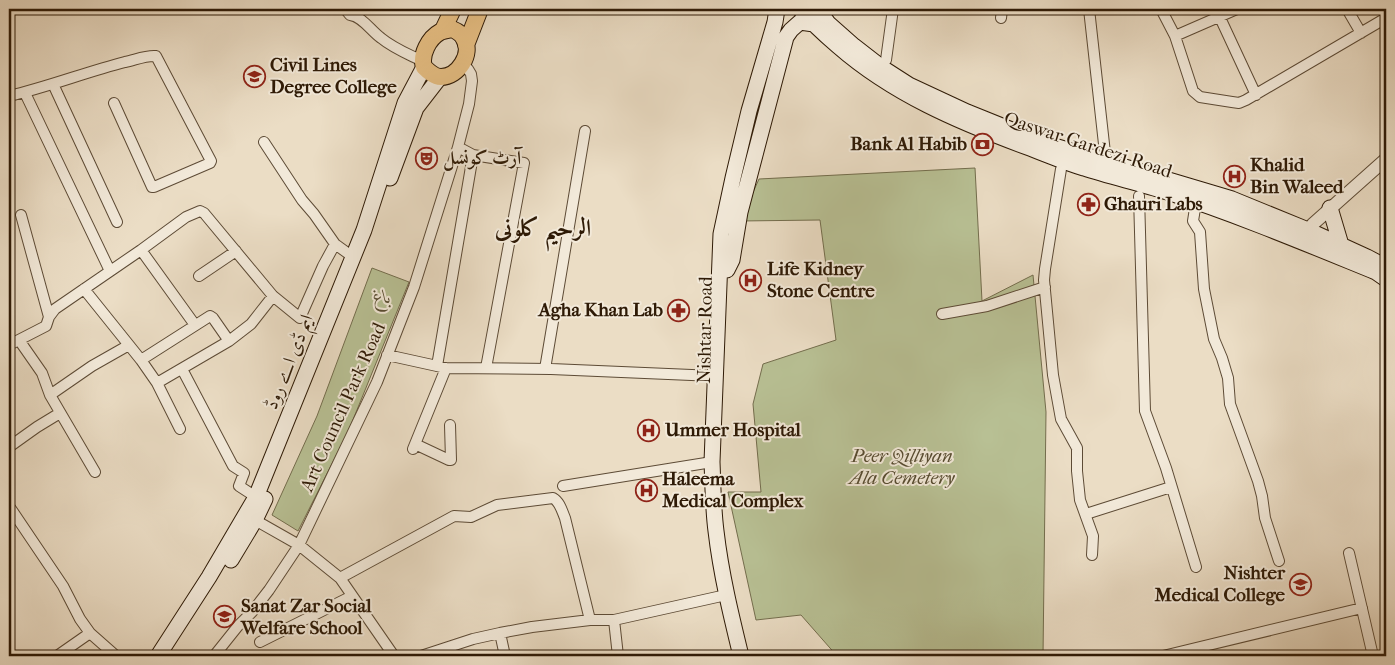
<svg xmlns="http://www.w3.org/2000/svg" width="1395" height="665" font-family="'IM FELL French Canon',Amiri,serif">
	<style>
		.green { fill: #b8c094; stroke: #736d4d }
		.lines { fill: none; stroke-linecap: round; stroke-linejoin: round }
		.minor-casing { stroke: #5d4b36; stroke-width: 12 }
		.tertiary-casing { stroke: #5d4b36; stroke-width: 14 }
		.secondary-casing { stroke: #2e1a06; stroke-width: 17 }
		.primary-casing { stroke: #2e1a06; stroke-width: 18 }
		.minor { stroke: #f2e9d9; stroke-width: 10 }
		.tertiary { stroke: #f2e9d9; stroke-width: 12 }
		.secondary { stroke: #f2e9d9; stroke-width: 15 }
		.primary { stroke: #e6be82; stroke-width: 16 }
		.labels { text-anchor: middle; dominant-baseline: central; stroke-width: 4; stroke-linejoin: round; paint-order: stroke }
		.poi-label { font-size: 19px; font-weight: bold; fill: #2e1a06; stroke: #f2e9d9; text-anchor: start }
		.street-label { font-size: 19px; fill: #2e1a06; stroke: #f2e9d9 }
		.park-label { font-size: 19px; font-style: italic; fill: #574c31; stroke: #f2e9d9 }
		.district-label { font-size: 24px; font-weight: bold; fill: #2e1a06; stroke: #f2e9d9 }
	</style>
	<rect width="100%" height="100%" fill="#ebddc5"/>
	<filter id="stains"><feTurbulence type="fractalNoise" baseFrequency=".004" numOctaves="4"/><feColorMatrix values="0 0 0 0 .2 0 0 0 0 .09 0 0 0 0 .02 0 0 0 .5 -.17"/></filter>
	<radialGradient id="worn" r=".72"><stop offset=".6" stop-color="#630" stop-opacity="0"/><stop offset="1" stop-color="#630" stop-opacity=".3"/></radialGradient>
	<path class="green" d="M975 168 982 301 1033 275 1046 412 1043 656H837L801 615 756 620 728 492H761L753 404 763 364 836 340 820 220 740 221 759 179Z
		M372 268 409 282 348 432 298 531 272 515 317 416Z"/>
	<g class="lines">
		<defs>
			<path id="minor" d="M345 9 350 15C362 16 371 31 381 38 393 48 408 54 422 61
				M1089 9 1106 162
				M1161 9 1175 36 1193 91 1200 97 1232 102 1239 103 1246 100 1386 18
				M1216 9 1256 95
				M1347 9 1361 33
				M1001 18 1002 9
				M1175 36 1237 9
				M886 60 893 9
				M53 84 117 222
				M25 93 110 271
				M9 96C48 87 86 72 125 62 135 60 146 55 156 56L211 161 210 163 154 187H152L114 103
				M264 142 302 200 314 214 335 244 353 257
				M458 147 473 155 524 163 486 368
				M1061 169 1045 269 1044 280 1053 375 1061 419 1077 448V471L1080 500 1093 536 1092 555
				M1139 196 1145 411 1166 468 1196 567
				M1196 202 1193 221 1200 232 1204 289 1214 339 1222 358 1228 378 1230 404 1258 481 1262 496 1265 518 1279 561
				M21 215 49 317
				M141 250 195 325
				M199 276 236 251
				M84 289 141 360 157 383 180 429
				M942 314 987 306 1045 287
				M19 340 42 373 50 395 95 472
				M9 345 46 326 49 317 55 309 141 250 186 217 200 211 204 213 273 296 300 318 323 266 335 244
				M387 355 446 368 551 369 715 376
				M141 360 210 316 213 318 229 341
				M437 366 473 155
				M182 369 233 466 244 473 239 486 256 497
				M545 369 585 131
				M157 383 229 341 251 324 273 296
				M50 395 92 366 129 345
				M415 444 449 460H451L450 425
				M9 447 37 427 60 413
				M413 449 446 368
				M563 486 712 462
				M9 506 63 586 80 619 90 633 116 656
				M1086 514 1171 487
				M255 520 299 545 340 578 394 656
				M1349 553 1373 656
				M340 578 454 516 471 517 497 505 553 498C560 502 562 511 565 518L590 620
				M614 620 618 656
				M500 633 505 656
				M260 642 352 596
				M57 656 90 633
				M214 656 238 626 252 612 269 590 299 545 377 382 414 287 458 147 469 104 472 81 471 74 468 69 461 65
				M421 656 473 639 500 633 532 627 590 620H614L726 595
				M1163 656 1362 608"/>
			<path id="tertiary" d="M1304 237 1308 230 1313 224 1386 159"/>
			<path id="secondary" d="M800 9C811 22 825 35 838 46 893 94 959 122 1027 147 1046 154 1064 162 1084 168 1111 177 1140 183 1167 192 1238 215 1307 244 1376 272L1386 279
				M818 9 828 23 854 46 881 67 909 85 967 112 1044 143 1232 199 1308 230 1367 257 1386 267
				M390 178 416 108 440 77
				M1330 208 1341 245
				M727 270 732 260 740 212 786 37 791 30 800 22 814 24
				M231 560 255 520 265 499
				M158 656 209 577 256 497 364 230 405 103 424 67
				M741 656C731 615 721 574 716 531 713 508 713 485 712 462L721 234 733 178 749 111 775 22 777 9"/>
			<path id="primary" d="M452 29C457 31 462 34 464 39 473 54 458 77 441 77 434 77 428 71 424 67 420 55 429 38 440 32 444 30 448 30 452 29Z
				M443 30 453 9
				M466 45 480 9"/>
		</defs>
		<use href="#minor" class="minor-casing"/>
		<use href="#tertiary" class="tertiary-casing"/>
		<use href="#secondary" class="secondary-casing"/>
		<use href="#primary" class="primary-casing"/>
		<use href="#minor" class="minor"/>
		<use href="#tertiary" class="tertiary"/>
		<use href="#secondary" class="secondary"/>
		<use href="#primary" class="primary"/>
	</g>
	<defs>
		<symbol id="university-ring" viewBox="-11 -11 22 22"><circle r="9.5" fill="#f2e9d9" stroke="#8f2418" stroke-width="1.5"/><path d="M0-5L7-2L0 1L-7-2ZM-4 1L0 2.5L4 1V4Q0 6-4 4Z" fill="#8f2418"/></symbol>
		<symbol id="bank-ring" viewBox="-11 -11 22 22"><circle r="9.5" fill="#f2e9d9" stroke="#8f2418" stroke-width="1.5"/><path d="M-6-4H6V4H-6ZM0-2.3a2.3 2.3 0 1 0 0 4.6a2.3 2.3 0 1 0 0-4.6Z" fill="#8f2418"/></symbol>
		<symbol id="theatre-ring" viewBox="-11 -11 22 22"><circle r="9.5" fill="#f2e9d9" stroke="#8f2418" stroke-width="1.5"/><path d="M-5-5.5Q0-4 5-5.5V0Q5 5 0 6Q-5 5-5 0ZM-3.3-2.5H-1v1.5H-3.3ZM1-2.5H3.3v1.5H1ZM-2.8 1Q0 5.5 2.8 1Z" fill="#8f2418"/></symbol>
		<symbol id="hospital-ring" viewBox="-11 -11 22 22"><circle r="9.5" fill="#f2e9d9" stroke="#8f2418" stroke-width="1.5"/><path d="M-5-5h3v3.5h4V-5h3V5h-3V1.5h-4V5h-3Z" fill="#8f2418"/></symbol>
		<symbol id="pharmacy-ring" viewBox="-11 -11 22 22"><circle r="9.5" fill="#f2e9d9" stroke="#8f2418" stroke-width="1.5"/><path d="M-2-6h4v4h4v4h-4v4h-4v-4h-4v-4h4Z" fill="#8f2418"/></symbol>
		<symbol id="school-ring" viewBox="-11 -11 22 22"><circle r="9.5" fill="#f2e9d9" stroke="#8f2418" stroke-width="1.5"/><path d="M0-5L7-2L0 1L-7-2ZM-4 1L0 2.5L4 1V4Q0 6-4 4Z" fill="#8f2418"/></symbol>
	</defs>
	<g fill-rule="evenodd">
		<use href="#university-ring" x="242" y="64" width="25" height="25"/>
		<use href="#bank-ring" x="970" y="132" width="25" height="25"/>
		<use href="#theatre-ring" x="414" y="146" width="25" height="25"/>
		<use href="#hospital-ring" x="1222" y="164" width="25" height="25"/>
		<use href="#pharmacy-ring" x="1076" y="192" width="25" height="25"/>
		<use href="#hospital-ring" x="738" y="268" width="25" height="25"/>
		<use href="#pharmacy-ring" x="666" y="298" width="25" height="25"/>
		<use href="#hospital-ring" x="636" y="418" width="25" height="25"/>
		<use href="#hospital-ring" x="634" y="478" width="25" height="25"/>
		<use href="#university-ring" x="1288" y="572" width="25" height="25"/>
		<use href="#school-ring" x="212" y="604" width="25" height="25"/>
	</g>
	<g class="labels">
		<g class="poi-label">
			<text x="270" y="65">Civil Lines<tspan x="270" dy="22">Degree College</tspan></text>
			<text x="967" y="144" text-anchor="end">Bank Al Habib</text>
			<text x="443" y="158">آرٹ کونسل</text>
			<text x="1250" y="165">Khalid<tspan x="1250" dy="22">Bin Waleed</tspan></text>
			<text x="1104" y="204">Ghauri Labs</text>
			<text x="767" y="269">Life Kidney<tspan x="767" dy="22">Stone Centre</tspan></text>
			<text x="663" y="310" text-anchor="end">Agha Khan Lab</text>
			<text x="665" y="430">Ummer Hospital</text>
			<text x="662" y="479">Haleema<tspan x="662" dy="22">Medical Complex</tspan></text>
			<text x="1285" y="573" text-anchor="end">Nishter<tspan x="1285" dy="22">Medical College</tspan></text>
			<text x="241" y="606">Sanat Zar Social<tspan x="241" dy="22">Welfare School</tspan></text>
		</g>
		<g class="street-label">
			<text transform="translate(1088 145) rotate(18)">Qaswar Gardezi Road</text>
			<text transform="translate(705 330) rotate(-89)">Nishtar Road</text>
			<text transform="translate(289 362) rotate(-68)">ایم ڈی اے روڈ</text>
			<text transform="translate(343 407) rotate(-66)">Art Council Park Road</text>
		</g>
		<g class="park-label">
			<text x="382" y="297">باغ</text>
			<text x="902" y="456">Peer Qilliyan<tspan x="902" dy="22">Ala Cemetery</tspan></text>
		</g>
		<g class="district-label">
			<text x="543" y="228">الرحیم کلونی</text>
		</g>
	</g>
	<rect width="1395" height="665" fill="none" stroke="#ebddc5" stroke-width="30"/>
	<rect x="10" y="10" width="1375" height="645" fill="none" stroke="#2e1a06" stroke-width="2.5"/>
	<rect x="15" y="15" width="1365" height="635" fill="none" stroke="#2e1a06"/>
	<rect width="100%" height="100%" filter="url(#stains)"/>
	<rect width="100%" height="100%" fill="url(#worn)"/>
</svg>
